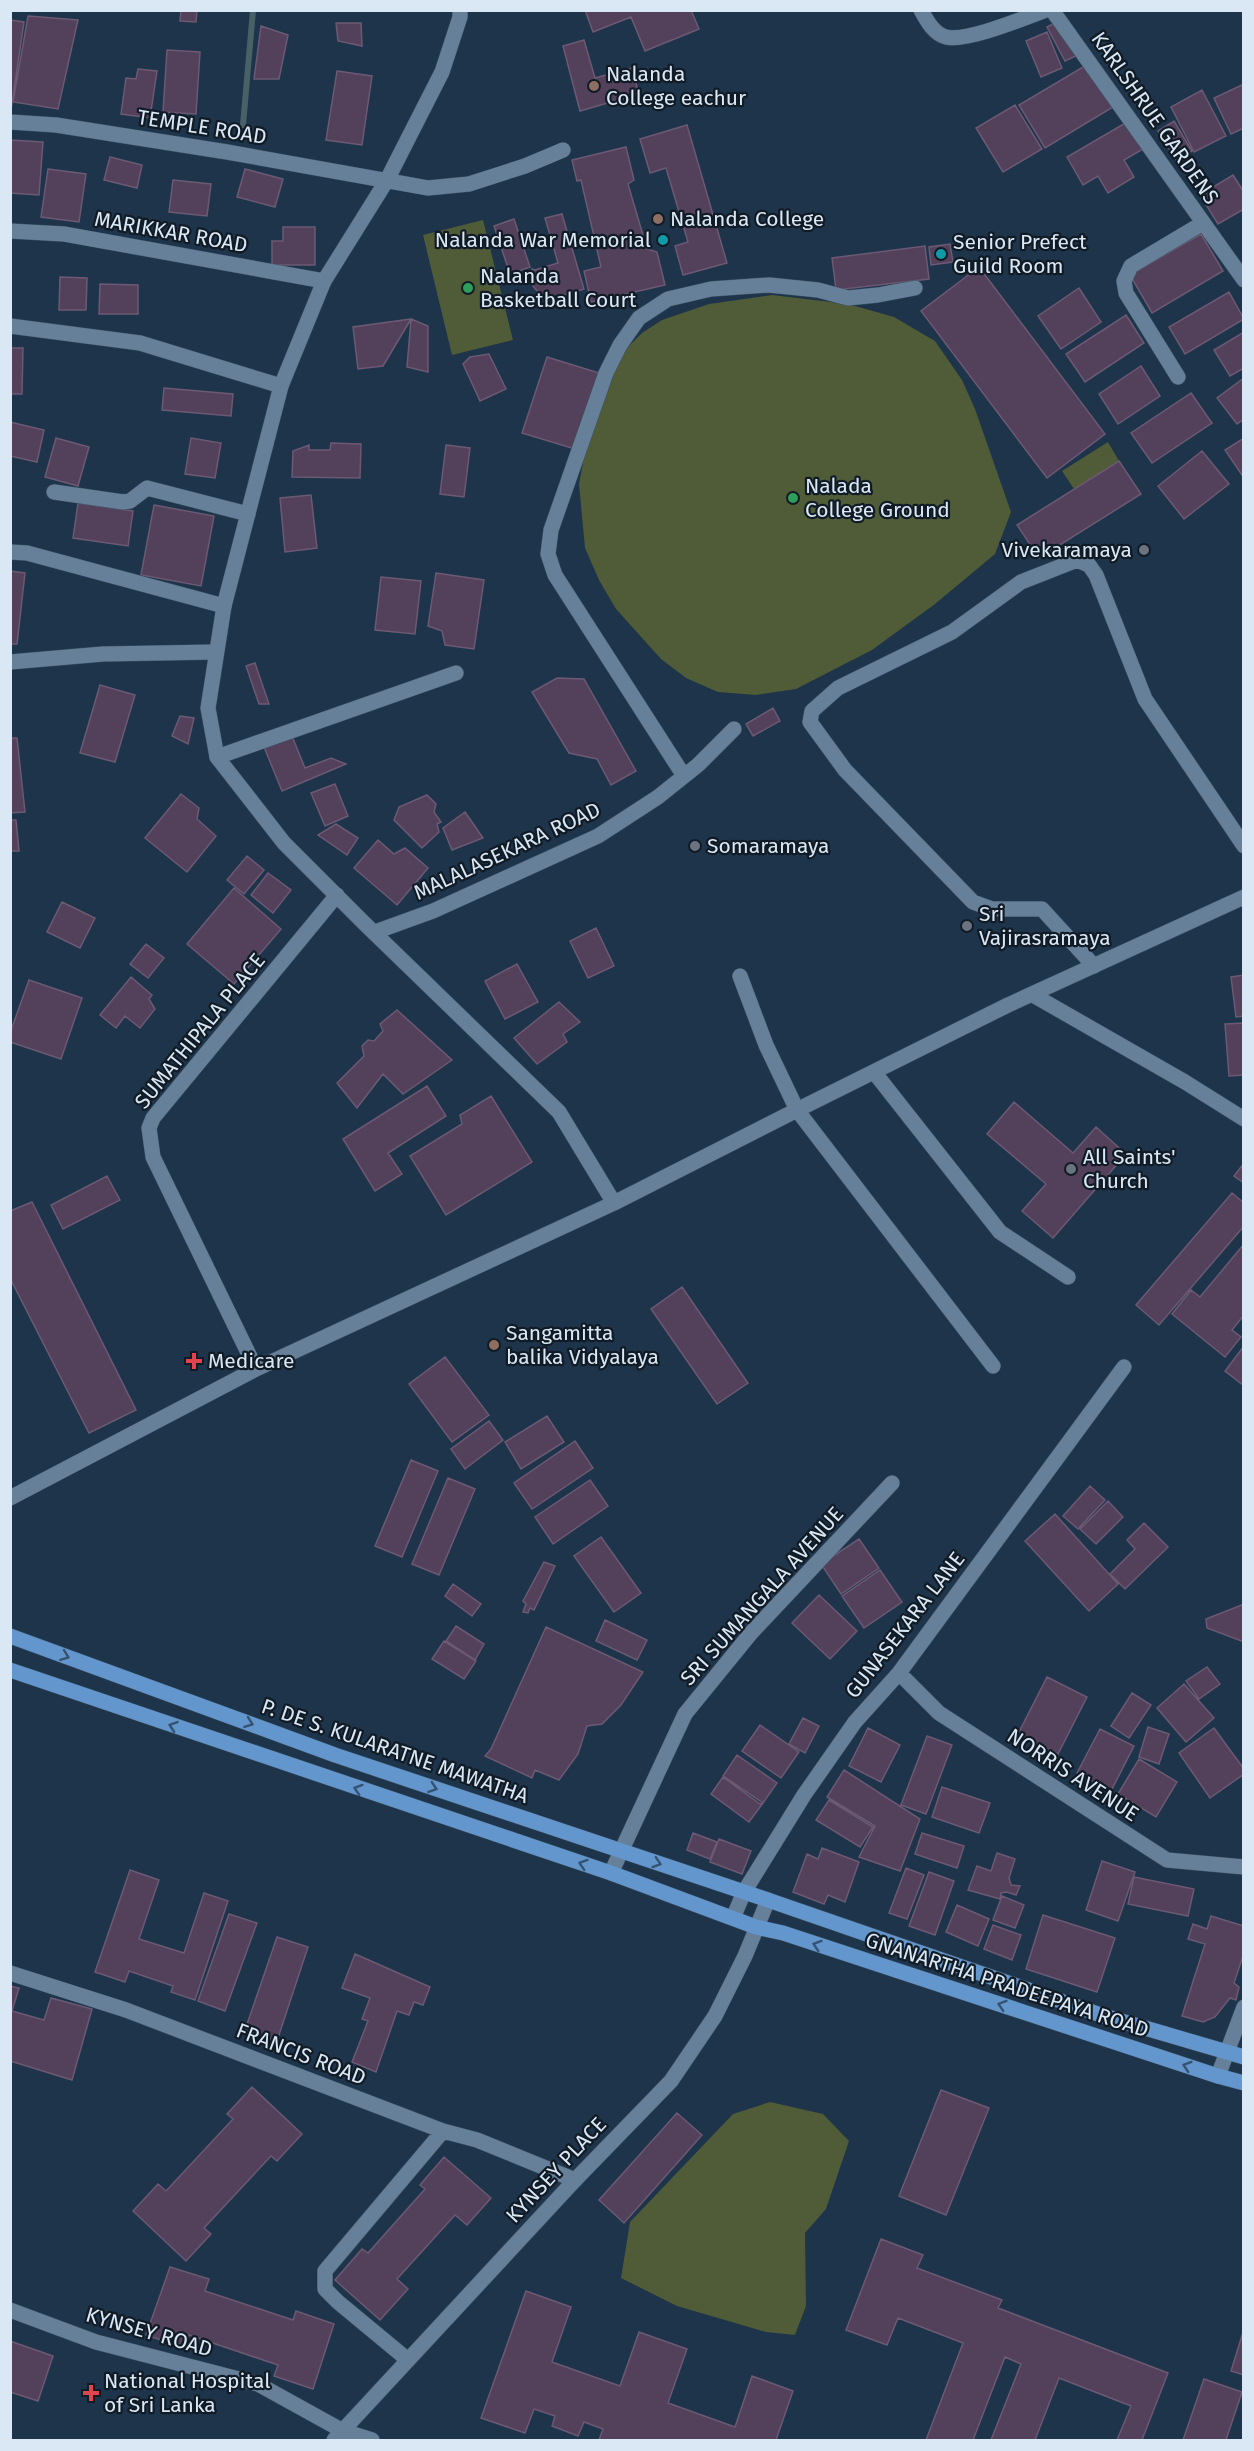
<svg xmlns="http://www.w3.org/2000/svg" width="1254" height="2451" font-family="'Fira Sans',sans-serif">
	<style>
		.green { fill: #505b37 }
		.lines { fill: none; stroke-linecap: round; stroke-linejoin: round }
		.stream { stroke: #486166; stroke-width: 6 }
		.building { fill: #53415b; stroke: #6c5974; stroke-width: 1.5 }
		.street-casing { stroke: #3c5063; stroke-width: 16 }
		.secondary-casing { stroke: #3c5063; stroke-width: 16 }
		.primary-casing { stroke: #3c5063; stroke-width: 16 }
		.street { stroke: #668099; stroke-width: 15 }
		.secondary { stroke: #668099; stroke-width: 15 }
		.primary { stroke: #6296cd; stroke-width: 15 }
		.oneway { stroke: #355271 }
		.education-dot { fill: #8d6e63; stroke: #111b25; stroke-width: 2 }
		.culture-dot { fill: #0f9aa8; stroke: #111b25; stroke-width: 2 }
		.leisure-dot { fill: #2e9e5b; stroke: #111b25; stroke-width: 2 }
		.worship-dot { fill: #6b7280; stroke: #111b25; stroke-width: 2 }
		.health-dot { fill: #e0444e; stroke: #111b25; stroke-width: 2 }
		.labels { text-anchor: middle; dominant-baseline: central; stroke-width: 4.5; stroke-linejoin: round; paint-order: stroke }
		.poi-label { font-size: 21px; fill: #dae8f6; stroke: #111b25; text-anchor: start }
		.street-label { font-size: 21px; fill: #dae8f6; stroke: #111b25 }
	</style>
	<rect width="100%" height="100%" fill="#1d344a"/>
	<path class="green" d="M483 220 513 340 452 355 423 235Z
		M772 295 848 304 894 317 935 341 962 380 975 409 1011 512 995 554 935 604 872 650 796 689 756 695 718 692 686 678 661 659 616 609 599 580 585 548 579 484 588 436 606 393 624 351 642 333 662 320 709 304Z
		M1108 442 1119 461 1074 489 1062 471Z
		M770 2102 823 2114 849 2141 826 2209 805 2233 806 2306 795 2335 766 2332 677 2306 621 2278 630 2222 733 2114Z"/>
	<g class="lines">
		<path class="stream" d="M243 125 253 10"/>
	</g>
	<path class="building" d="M181 10H197L196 22 180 21Z
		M585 10H691L699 29 645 51 631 17 593 32Z
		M28 16 78 20 58 109 13 102Z
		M10 20 24 22 11 110H10Z
		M1058 21 1076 56 1065 61 1047 27Z
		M336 23H361L362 46 338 41Z
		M261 26 288 35 279 79H254Z
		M1047 32 1062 68 1041 77 1026 41Z
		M584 40 595 78 632 68 639 94 580 111 563 46Z
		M167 50 200 52 196 114 163 112Z
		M1088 64 1113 107 1045 148 1019 105Z
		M138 69 157 71 150 118 121 114 126 78 136 79Z
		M337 71 372 76 362 145 326 140Z
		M1244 84V128L1231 134 1214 98Z
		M1202 90 1226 136 1194 152 1171 107Z
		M1015 105 1042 149 1003 172 976 128Z
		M1174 121 1192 151 1177 161 1158 131Z
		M1127 122 1143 149 1124 160 1134 177 1108 193 1098 176 1083 185 1067 157Z
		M687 125 727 263 683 275 675 246 688 242 666 168 650 173 640 139Z
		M10 140 43 142 39 195 10 193Z
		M626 147 634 180 628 184 647 249 657 252 665 285 591 302 584 271 601 267 581 180 577 181 572 160Z
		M110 157 142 165 137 188 104 180Z
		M48 169 86 174 79 222 41 217Z
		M245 169 283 179 275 207 237 197Z
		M1233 175 1244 192V209L1218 224 1200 195Z
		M173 180 211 184 207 216 169 212Z
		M562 214 584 289 545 301 533 286 532 269 535 270 558 263 545 218Z
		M514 219 530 267 510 274 494 226Z
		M283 227H315V265H272V241H283Z
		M1201 234 1223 271 1152 313 1130 275Z
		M950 244 953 262 931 265 929 247Z
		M925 246 929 279 836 290 832 258Z
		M979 267 1105 434 1047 478 921 311Z
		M60 277 87 278 86 310H59Z
		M100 284 138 285V314H99Z
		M1079 288 1101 322 1061 349 1038 316Z
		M1229 292 1244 319 1185 354 1169 327Z
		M1126 315 1144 343 1085 382 1066 354Z
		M411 319 428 326V372L407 367Z
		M411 319 383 366 358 369 353 327Z
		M1244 332V368L1230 376 1214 350Z
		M10 348H23L22 394H10Z
		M489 354 506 389 480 401 463 364 470 357Z
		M547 357 599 373 575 449 522 433Z
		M1141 366 1160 396 1118 424 1099 394Z
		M1244 378V419L1237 424 1217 398Z
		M164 388 233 394 231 416 162 410Z
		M1191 393 1212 423 1152 463 1131 433Z
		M10 422 44 430 37 462 10 456Z
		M56 438 89 447 78 486 45 477Z
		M191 438 221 443 215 478 185 474Z
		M1244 438V478L1225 450Z
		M331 443 361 444 360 478 292 477 293 451 309 445V450H330Z
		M446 445 470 448 464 497 440 494Z
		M1202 451 1229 484 1184 519 1158 486Z
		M1119 461 1141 494 1039 558 1017 525Z
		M311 495 317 548 285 552 280 498Z
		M78 503 133 511 128 546 73 538Z
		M154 505 214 516 201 586 141 575Z
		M10 571 25 573 17 644H10Z
		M436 573 484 580 474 649 445 645 442 631 428 626Z
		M381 577 421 581 415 634 375 630Z
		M255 663 269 704H259L246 666Z
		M557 678 584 679 636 771 611 785 597 759 569 753 532 692Z
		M100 685 135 695 115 762 80 753Z
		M773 708 780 721 753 736 746 724Z
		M180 716 194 718 188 744 172 736Z
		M292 736 305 768 331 758 346 764 282 791 264 747Z
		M10 738H17L25 812 10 813Z
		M335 784 348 816 325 826 311 793Z
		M181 794 199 808 197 819 216 836 187 872 145 838Z
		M427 795 436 804 434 812 441 822 437 824 439 832 422 848 394 820 399 807Z
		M465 812 483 838 452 850 443 828Z
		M10 820H16L19 851H10Z
		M336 824 358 838 347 855 318 835Z
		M378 840 394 854 405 848 428 868 397 905 354 868Z
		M247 856 264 870 244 894 227 880Z
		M268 873 291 890 273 913 251 895Z
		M234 888 281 929 234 984 187 944Z
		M62 902 95 918 80 948 47 932Z
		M596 928 614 966 588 978 570 941Z
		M146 944 164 958 148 978 130 964Z
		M517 964 538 1002 505 1019 485 981Z
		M1244 975V1016L1236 1017 1231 977Z
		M131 977 152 995 149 999 155 1009 140 1028 125 1016 116 1028 100 1015Z
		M29 980 82 998 61 1059 10 1042V1033Z
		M559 1002 580 1022 563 1034 567 1042 537 1064 514 1038Z
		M397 1010 452 1060 403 1094 383 1074 357 1108 337 1083 364 1056 362 1046 368 1040 374 1041 383 1031 380 1024Z
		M1244 1023V1075L1229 1076 1225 1024Z
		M427 1086 446 1116 388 1153 402 1174 375 1191 343 1139Z
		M491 1096 532 1162 446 1215 410 1156 462 1124 460 1115Z
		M1014 1102 1073 1153 1096 1127 1126 1154 1053 1238 1022 1211 1046 1184 987 1134Z
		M1244 1163V1183L1234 1176Z
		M107 1176 120 1200 63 1229 51 1205Z
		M1232 1193 1244 1203V1226L1159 1325 1136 1305Z
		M32 1202 136 1410 89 1433 10 1278V1211Z
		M1244 1244V1315L1232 1330 1241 1337 1225 1357 1172 1314 1191 1290 1200 1297Z
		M682 1287 748 1383 717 1404 651 1309Z
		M1244 1346V1384L1243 1385 1225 1371Z
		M445 1357 489 1415 452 1442 409 1384Z
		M547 1416 564 1442 521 1469 505 1442Z
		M489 1421 503 1440 465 1469 451 1449Z
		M575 1441 593 1468 532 1509 514 1483Z
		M411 1460 438 1471 402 1557 375 1546Z
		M448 1478 475 1489 439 1575 412 1564Z
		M590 1480 608 1506 553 1544 535 1517Z
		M1090 1486 1105 1500 1078 1529 1063 1516Z
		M1108 1501 1123 1517 1096 1544 1080 1529Z
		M1055 1514 1118 1584 1089 1611 1025 1541Z
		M1144 1523 1168 1547 1125 1589 1110 1574 1135 1549 1127 1540Z
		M601 1537 641 1593 614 1612 574 1556Z
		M859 1539 879 1568 841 1594 821 1564Z
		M544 1562 555 1566 534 1610 530 1608 528 1613 523 1612 526 1604 523 1601Z
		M880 1570 902 1602 864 1628 842 1596Z
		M453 1584 481 1604 472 1616 445 1596Z
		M819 1595 857 1631 830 1659 792 1623Z
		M1244 1604V1642L1207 1628 1206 1619Z
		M605 1620 647 1640 637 1660 596 1641Z
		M456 1626 484 1644 475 1660 446 1641Z
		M546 1627 643 1672 621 1705 602 1724 587 1726 578 1754 559 1780 535 1770 532 1778 485 1756 491 1749Z
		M444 1641 476 1661 464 1679 432 1659Z
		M1207 1667 1220 1684 1199 1699 1186 1681Z
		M1047 1677 1087 1697 1058 1754 1018 1734Z
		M1184 1684 1214 1718 1186 1742 1157 1708Z
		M1132 1693 1151 1705 1129 1738 1111 1726Z
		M803 1718 819 1726 805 1753 789 1744Z
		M760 1725 799 1752 781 1778 742 1751Z
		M1148 1727 1169 1734 1159 1764 1139 1757Z
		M868 1728 900 1745 881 1782 849 1766Z
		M1214 1728 1244 1769V1774L1210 1798 1179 1753Z
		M1100 1729 1134 1746 1111 1791 1077 1773Z
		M927 1736 952 1745 926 1814 901 1805Z
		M737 1755 777 1783 763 1803 723 1776Z
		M1139 1759 1177 1782 1156 1817 1118 1794Z
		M844 1770 920 1819 900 1871 859 1857 875 1826 827 1797Z
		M723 1777 760 1804 763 1803 749 1822 711 1794Z
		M942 1787 990 1803 979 1833 932 1817Z
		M829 1800 873 1827 860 1847 816 1820Z
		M693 1833 717 1842 710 1859 687 1850Z
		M922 1833 964 1846 957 1868 915 1854Z
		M719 1839 751 1851 742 1874 710 1862Z
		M822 1848 859 1862 845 1902 828 1895 824 1904 793 1892 807 1854 818 1859Z
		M997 1853 1015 1859 1009 1878 1011 1885 1020 1886 1016 1895 1007 1892 1001 1893 1000 1899 968 1890 977 1866 991 1871Z
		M1102 1861 1135 1872 1118 1921 1086 1910Z
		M906 1868 924 1875 907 1919 889 1913Z
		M130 1870 159 1880 139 1939 184 1953 204 1893 228 1901 195 2000 171 1992 173 1986 129 1971 125 1982 95 1972Z
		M929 1872 954 1881 935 1935 909 1926Z
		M1134 1877 1194 1889 1188 1916 1128 1904Z
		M1002 1896 1024 1905 1015 1928 993 1920Z
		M957 1905 989 1919 978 1946 946 1932Z
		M229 1914 257 1923 225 2011 198 2001Z
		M1043 1915 1115 1938 1097 1992 1026 1969Z
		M1211 1916 1244 1926V1953L1234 1983 1239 1987 1236 2000 1230 1998 1215 2017 1203 2022 1182 2016 1205 1944 1188 1939 1193 1924 1207 1929Z
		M993 1925 1021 1935 1012 1960 984 1949Z
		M277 1937 308 1947 277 2041 245 2030Z
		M355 1954 430 1987 423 2005 414 2002 409 2015 397 2011 376 2072 352 2062 368 2021 362 2019 370 1998 342 1988Z
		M10 1986 19 1988 12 2011 44 2020 51 1998 92 2009 72 2080 10 2061Z
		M252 2087 302 2134 277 2161 271 2156 204 2228 211 2234 186 2261 133 2211 158 2184 166 2191 233 2119 227 2114Z
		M941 2090 989 2108 946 2215 899 2196Z
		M677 2113 702 2135 624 2223 599 2200Z
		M444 2157 491 2198 467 2225 455 2215 397 2279 408 2289 380 2320 335 2280 362 2249 368 2253 425 2189 420 2185Z
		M881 2239 923 2255 917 2268 1002 2300 998 2308 1168 2373 1142 2440H1117L1131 2406 1059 2378 1035 2440H991L1021 2364 1005 2357 973 2440H926L963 2343 898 2318 887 2345 846 2330Z
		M170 2267 209 2279 205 2291 293 2320 296 2311 334 2324 313 2389 274 2376 278 2365 189 2335 185 2348 146 2335Z
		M526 2291 571 2307 552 2362 620 2386 639 2332 687 2349 668 2403 735 2427 752 2376 793 2391 776 2440H599L603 2429 584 2422 578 2436 552 2426 555 2416 534 2409 525 2433 481 2418Z
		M1244 2329V2375L1231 2371Z
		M10 2341 53 2356 38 2401 10 2392Z
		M1204 2379 1242 2392 1226 2440H1183Z"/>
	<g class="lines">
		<defs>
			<path id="street" d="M921 10C927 21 934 34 946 37 967 42 1024 18 1046 10
				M1052 10 1244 280
				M10 122 56 125 227 152 428 188 469 184 525 166 563 150
				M10 231 64 234 324 281
				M10 326 140 343 281 386
				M1178 377 1126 293 1124 281 1131 266 1203 223
				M54 492 123 502 130 501 147 488 248 514
				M10 552 27 553 224 606
				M10 662 103 654 215 652
				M217 757 456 673
				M684 776 555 575 548 554 551 530 606 373 620 345 639 318 668 299 711 289 769 285 818 290 848 298 878 295 915 288
				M375 932 433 911 598 836 658 797 698 765 734 729
				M1094 966 1042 909H992L973 902 845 770 810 722 812 711 838 688 952 632 1021 582 1077 560 1089 565 1096 575 1145 699 1244 846
				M740 976 766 1045 797 1110 993 1366
				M1033 995 1185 1082 1244 1119
				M874 1072 1000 1232 1068 1277
				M899 1673 939 1713 1167 1860 1244 1867
				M611 1873 685 1714 751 1633 892 1483
				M733 1918 744 1892 804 1795 855 1722 899 1673 1124 1367
				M10 1973 126 2010 443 2131 477 2140 575 2180
				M408 2360 338 2302 325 2289V2271L443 2131"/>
			<path id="secondary" d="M460 10V17L442 72 387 180 324 281 281 386 224 606 208 708 217 757 284 843 364 923 559 1112 614 1203
				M256 1369 153 1157 149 1128 153 1118 337 895
				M10 1498 256 1369 614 1203 797 1110 1008 1005 1244 897
				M1218 2076 1244 2007
				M10 2310 96 2342 258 2384 343 2431 372 2440
				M334 2440 575 2180 671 2081 715 2016 745 1956 768 1900"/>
			<path id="primary" d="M10 1636 335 1755 768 1900 1104 2016 1244 2057
				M10 1670 611 1873 756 1927 783 1933 1218 2076 1244 2083"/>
		</defs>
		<use href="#street" class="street-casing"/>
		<use href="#secondary" class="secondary-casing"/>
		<use href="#primary" class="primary-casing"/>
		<use href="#street" class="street"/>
		<use href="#secondary" class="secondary"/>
		<use href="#primary" class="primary"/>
	</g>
	<defs><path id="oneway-chevron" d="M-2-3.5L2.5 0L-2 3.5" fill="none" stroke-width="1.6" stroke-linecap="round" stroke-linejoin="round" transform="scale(1.5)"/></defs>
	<g class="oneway">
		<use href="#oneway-chevron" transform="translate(65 1656) rotate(20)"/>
		<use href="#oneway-chevron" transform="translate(249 1723) rotate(20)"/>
		<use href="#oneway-chevron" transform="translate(173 1726) rotate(-161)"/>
		<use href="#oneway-chevron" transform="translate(433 1788) rotate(19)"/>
		<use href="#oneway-chevron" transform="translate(358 1789) rotate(-162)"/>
		<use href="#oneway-chevron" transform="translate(657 1863) rotate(18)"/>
		<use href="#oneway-chevron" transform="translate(583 1864) rotate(-162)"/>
		<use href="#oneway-chevron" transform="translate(817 1945) rotate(-162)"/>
		<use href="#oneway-chevron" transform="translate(1002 2005) rotate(-162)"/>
		<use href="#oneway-chevron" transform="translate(1187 2066) rotate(-162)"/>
	</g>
	<g class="education-dot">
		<circle cx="594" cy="86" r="6"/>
		<circle cx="658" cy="219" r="6"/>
		<circle cx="494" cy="1345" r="6"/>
	</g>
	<g class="culture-dot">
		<circle cx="663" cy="240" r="6"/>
		<circle cx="941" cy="254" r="6"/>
	</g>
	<g class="leisure-dot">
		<circle cx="468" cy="288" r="6"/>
		<circle cx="793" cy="498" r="6"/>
	</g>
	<g class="worship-dot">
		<circle cx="1144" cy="550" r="6"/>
		<circle cx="695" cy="846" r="6"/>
		<circle cx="967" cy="926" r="6"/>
		<circle cx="1071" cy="1169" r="6"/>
	</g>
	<g class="health-dot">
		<path d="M191 1352h6v6h6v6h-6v6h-6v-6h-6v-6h6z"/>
		<path d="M88 2384h6v6h6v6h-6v6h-6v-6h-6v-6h6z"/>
	</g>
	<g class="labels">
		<g class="poi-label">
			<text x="606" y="74">Nalanda<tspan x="606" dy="24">College eachur</tspan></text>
			<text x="670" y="219">Nalanda College</text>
			<text x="651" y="240" text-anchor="end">Nalanda War Memorial</text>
			<text x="953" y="242">Senior Prefect<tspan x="953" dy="24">Guild Room</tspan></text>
			<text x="480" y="276">Nalanda<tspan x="480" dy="24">Basketball Court</tspan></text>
			<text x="805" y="486">Nalada<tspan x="805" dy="24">College Ground</tspan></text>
			<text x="1132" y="550" text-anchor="end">Vivekaramaya</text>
			<text x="707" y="846">Somaramaya</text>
			<text x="979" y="914">Sri<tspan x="979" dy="24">Vajirasramaya</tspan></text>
			<text x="1083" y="1157">All Saints'<tspan x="1083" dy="24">Church</tspan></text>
			<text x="506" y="1333">Sangamitta<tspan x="506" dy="24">balika Vidyalaya</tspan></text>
			<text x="208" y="1361">Medicare</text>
			<text x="104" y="2381">National Hospital<tspan x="104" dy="24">of Sri Lanka</tspan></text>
		</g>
		<g class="street-label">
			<text transform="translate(1155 118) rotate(55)">KARLSHRUE GARDENS</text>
			<text transform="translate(202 127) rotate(9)">TEMPLE ROAD</text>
			<text transform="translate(171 232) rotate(10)">MARIKKAR ROAD</text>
			<text transform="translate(507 851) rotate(-25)">MALALASEKARA ROAD</text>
			<text transform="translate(200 1031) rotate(-51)">SUMATHIPALA PLACE</text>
			<text transform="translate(762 1596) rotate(-48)">SRI SUMANGALA AVENUE</text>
			<text transform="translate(905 1625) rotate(-52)">GUNASEKARA LANE</text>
			<text transform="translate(395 1751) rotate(19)">P. DE S. KULARATNE MAWATHA</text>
			<text transform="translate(1073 1775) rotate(33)">NORRIS AVENUE</text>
			<text transform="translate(1007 1985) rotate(18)">GNANARTHA PRADEEPAYA ROAD</text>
			<text transform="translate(301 2054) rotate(21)">FRANCIS ROAD</text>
			<text transform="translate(556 2170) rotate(-47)">KYNSEY PLACE</text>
			<text transform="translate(149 2332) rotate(16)">KYNSEY ROAD</text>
		</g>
	</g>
	<rect width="1254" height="2451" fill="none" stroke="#dae8f6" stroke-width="24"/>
</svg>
